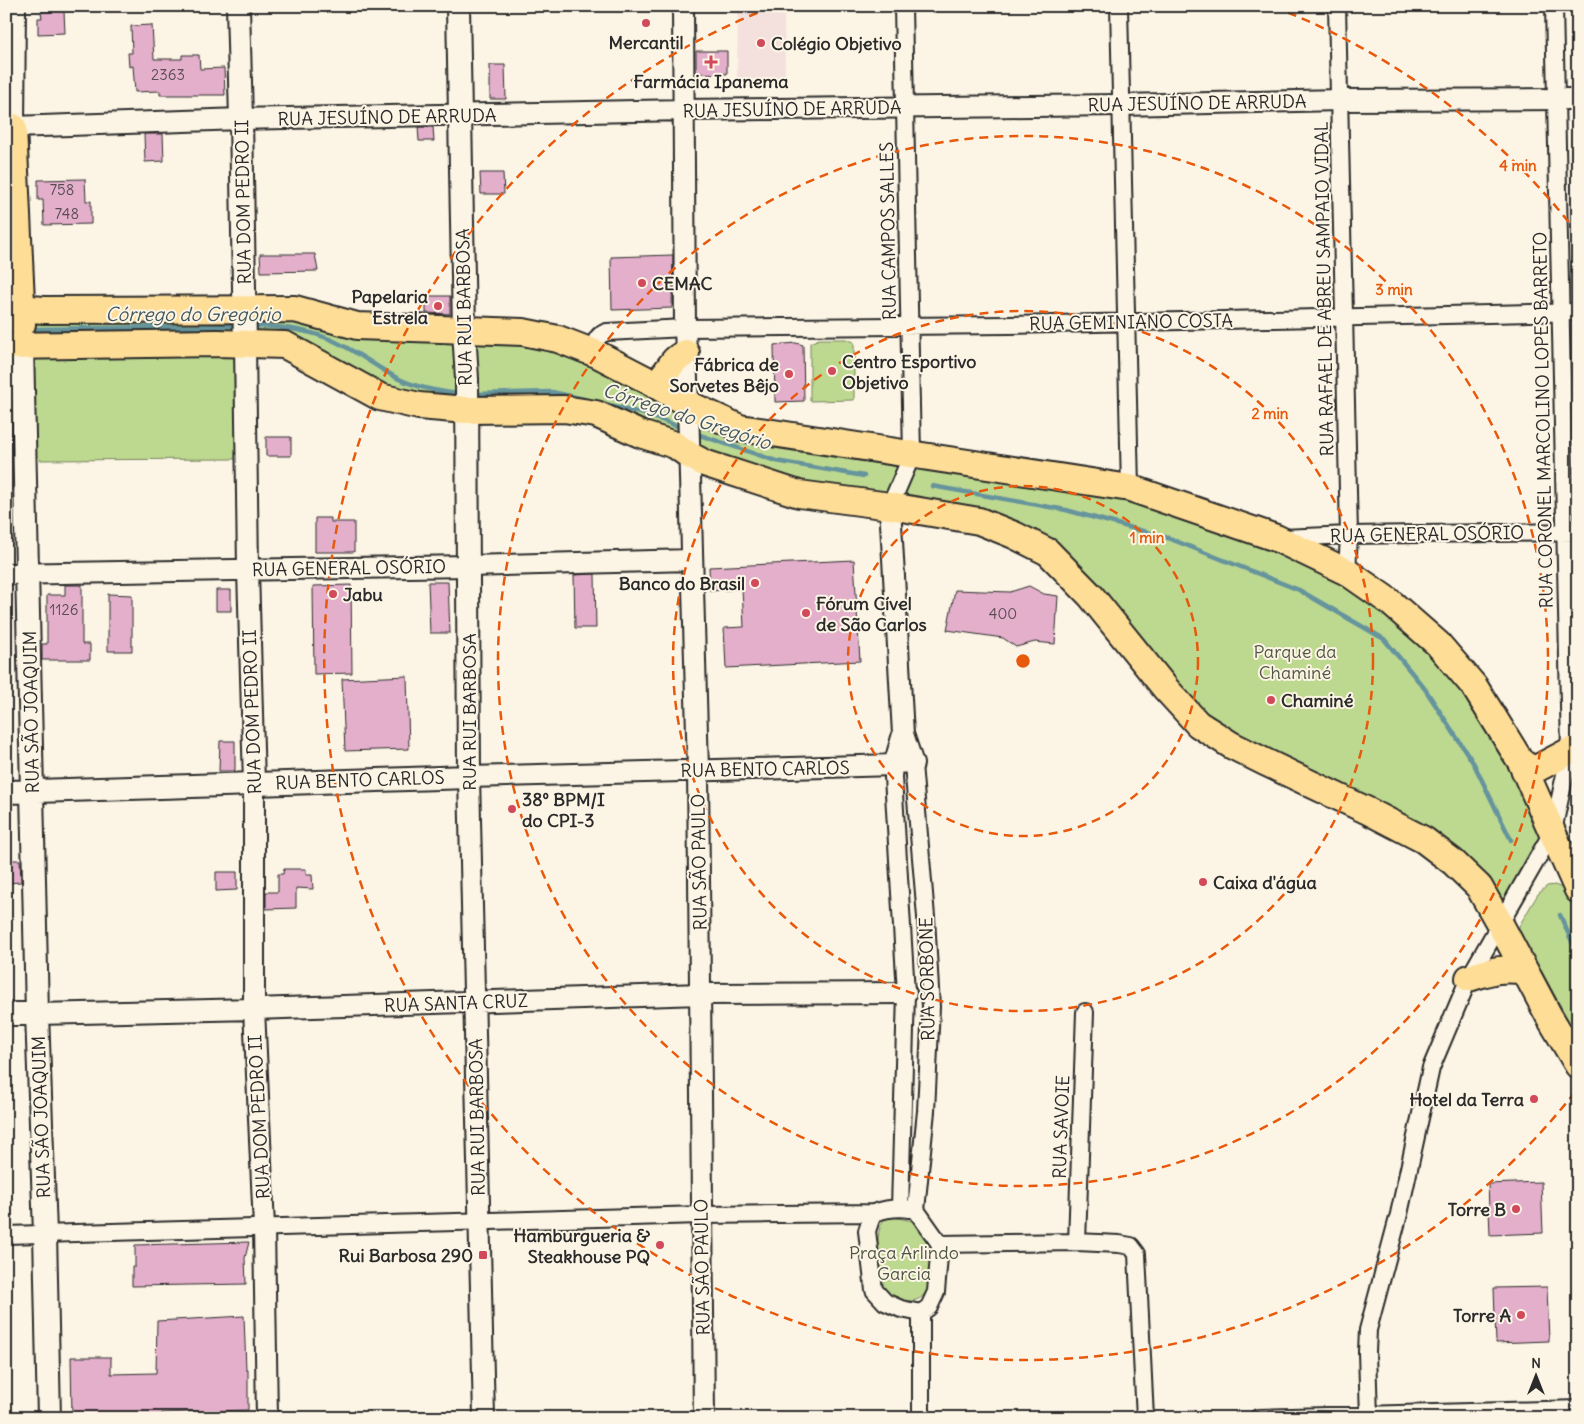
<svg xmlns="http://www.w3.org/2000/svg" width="1584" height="1424" font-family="Delius,sans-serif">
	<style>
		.built { fill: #f4e0dd }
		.green { fill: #bdd88f; stroke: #74825d }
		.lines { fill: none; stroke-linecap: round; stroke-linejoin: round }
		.stream { stroke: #65949d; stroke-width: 4.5 }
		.building { fill: #e3afcb; stroke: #2b2b2b }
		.minor-casing { stroke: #2b2b2b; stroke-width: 20 }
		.tertiary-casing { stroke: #2b2b2b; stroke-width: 24 }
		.secondary-casing { stroke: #2b2b2b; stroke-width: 26 }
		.primary-casing { stroke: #2b2b2b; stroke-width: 30 }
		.minor { stroke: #fcf5e5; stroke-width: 16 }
		.tertiary { stroke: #fcf5e5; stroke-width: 20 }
		.secondary { stroke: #fcf5e5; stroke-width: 22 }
		.primary { stroke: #fedd96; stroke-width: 26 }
		.ring { fill: none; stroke: #e8590c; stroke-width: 2.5; stroke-dasharray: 9 6 }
		.poi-dot { fill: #d1495b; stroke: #fcf5e5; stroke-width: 2 }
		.labels { text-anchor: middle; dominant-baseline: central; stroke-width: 4; stroke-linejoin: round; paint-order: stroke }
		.number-label { font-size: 15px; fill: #594c53 }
		.poi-label { font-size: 18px; font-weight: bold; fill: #2b2b2b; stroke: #fcf5e5; text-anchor: start }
		.street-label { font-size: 18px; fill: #2b2b2b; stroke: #fcf5e5 }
		.park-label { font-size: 18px; fill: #505644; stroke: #fcf5e5 }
		.water-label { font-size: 19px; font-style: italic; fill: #43575a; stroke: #fcf5e5 }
		.centre { fill: #e8590c; stroke: #fcf5e5; stroke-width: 2.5 }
		.ring-label { font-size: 15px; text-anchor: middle; font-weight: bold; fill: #e8590c; stroke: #fcf5e5; stroke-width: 4; stroke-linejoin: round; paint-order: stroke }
	</style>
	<rect width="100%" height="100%" fill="#fcf5e5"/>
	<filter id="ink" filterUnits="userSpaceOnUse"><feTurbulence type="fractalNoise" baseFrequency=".02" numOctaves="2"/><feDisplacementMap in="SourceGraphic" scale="10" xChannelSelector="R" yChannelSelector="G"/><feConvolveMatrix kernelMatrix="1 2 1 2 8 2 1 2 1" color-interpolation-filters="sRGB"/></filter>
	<g filter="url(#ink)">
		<path class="built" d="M738 6H784L785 80 737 79Z"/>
		<path class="green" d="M22 308 523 332 740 428 1130 488 1276 538 1438 644 1553 831 1500 924 1453 862 1231 745 1014 535 799 494 596 414 419 406 285 345 22 346Z
			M819 339H846L854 342V400L810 401V343Z
			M235 353 237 358 239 459 33 460 32 359Z
			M1555 885 1571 892 1578 909V1038L1541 970 1520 936 1519 926 1538 894 1547 886Z
			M893 1217 913 1221C917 1226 922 1230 924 1236 931 1248 934 1279 926 1292 917 1307 893 1302 884 1289 879 1280 879 1269 879 1259 878 1245 876 1231 884 1219Z"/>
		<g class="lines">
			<path class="stream" d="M252 326C278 326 303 329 327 338 351 347 374 366 397 378 417 388 438 391 459 394
				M29 329 239 326
				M475 394 552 392 584 399
				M601 403C630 409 657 417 684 429
				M694 433 776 461 864 476
				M932 486 1066 510 1168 538 1299 590 1384 639 1425 689 1474 764 1511 840
				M1560 915 1578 955"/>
		</g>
		<path class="building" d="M64 11 65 33 38 34V18H42L41 12Z
			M152 25 154 59H182V55H199L200 69 224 68 225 95H160V91L135 92 133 66 129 67 128 53H132L131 26Z
			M696 51H727V74L696 73Z
			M490 65H505L506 99H490Z
			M418 127H433L434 141H419Z
			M144 134H163L164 161 145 162Z
			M480 173H503L504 194H481Z
			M85 179 86 201H91V224L44 225 43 200H38V180Z
			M260 254H315L318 271 261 272Z
			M673 255 672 308 612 310 611 257Z
			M426 296H450V314L426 313Z
			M796 343 803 345 804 401 775 402 774 345Z
			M266 437H291V456H266Z
			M315 518H331V522H354V552H315Z
			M854 560 860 661 726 668 724 628 744 627 742 589 710 591 709 567Z
			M595 574 596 628H575L574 575Z
			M428 582H448L450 633H430Z
			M65 585H82V644H90V660H42V644H47V595H65Z
			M351 585 352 673 314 674 313 586Z
			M1029 586 1044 594 1058 596 1055 644 1035 642 1016 647 1003 638 947 630 955 590 1010 592Z
			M216 590H231V611H216Z
			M108 594 132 595V651H108Z
			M407 676 409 749 345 751 342 679Z
			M220 741H235V771H219Z
			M6 860H20L21 882 6 883Z
			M284 869H306V875H312L313 889 296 888V908L266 909V892H278V874H283Z
			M216 872H237V890L216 891Z
			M1541 1182 1543 1233 1490 1235 1488 1184Z
			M249 1242 245 1258 246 1284 132 1286V1267H135V1245Z
			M1547 1287 1549 1341 1496 1343 1494 1288Z
			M244 1316 246 1370H248V1410L162 1413V1415L110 1416V1418H72L71 1357H111V1374L156 1373 157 1321Z"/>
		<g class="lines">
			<defs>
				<path id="minor" d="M1119 6 1130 488
					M1337 6 1349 535 1347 572
					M597 354C593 344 596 335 607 332L685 328 1009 325 1578 312
					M890 506 912 455 903 6
					M1283 538 1349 535 1578 532
					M900 1208 906 993 893 777 894 765 913 764 926 917 931 1007 926 1111 916 1210
					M910 1209C897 1207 885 1209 873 1213L867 1231 874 1290 885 1302 901 1309 921 1313
					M916 1210 940 1244 936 1292 929 1307 921 1313
					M6 1235 701 1215 873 1213
					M1077 1242 1085 1012
					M940 1244 1077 1242 1119 1244 1131 1246 1137 1254 1145 1418
					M921 1313V1418
					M1258 1418 1578 1409
					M1369 1418 1367 1352 1368 1330 1399 1214 1431 1068 1469 978 1553 831 1570 751 1554 6"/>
				<path id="tertiary" d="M683 6 685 328 688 404 698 770 704 1418
					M13 127 241 119 684 110 1121 105 1340 100 1578 99
					M245 344 248 570 254 784V1009L264 1227 267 1418
					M890 506 903 734 913 764
					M6 574 468 566 691 560
					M37 1014 254 1009 700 994 906 993
					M484 1418C477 1204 475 990 469 777L894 765 903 734"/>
				<path id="secondary" d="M238 6 241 119 245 344
					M13 127 14 6
					M22 346 37 1014 45 1233 49 1418
					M6 792 469 777 467 379 464 330 458 6
					M6 1014H37"/>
				<path id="primary" d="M6 127H13L22 324
					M6 307 44 310 295 309 357 326 523 332 558 339 597 354 651 382 688 404 740 428 1130 488 1276 538 1347 572 1390 602 1438 644 1474 686 1521 762 1578 890
					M6 346 217 343 285 345 380 397 419 406 466 410 564 409 596 414 640 434 675 445 689 455 704 463 799 494 890 506 979 521 1014 535 1048 552 1091 596 1166 689 1198 724 1231 745 1265 762 1368 811 1424 840 1453 862 1479 887 1500 924 1550 1018 1578 1065
					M651 382C664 380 667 369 675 360 678 357 682 355 686 353
					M1521 762 1530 768 1536 769 1570 751
					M1469 978C1491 971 1502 967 1525 971"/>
			</defs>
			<use href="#minor" class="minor-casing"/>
			<use href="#tertiary" class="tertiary-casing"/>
			<use href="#secondary" class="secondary-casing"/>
			<use href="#primary" class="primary-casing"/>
			<use href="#minor" class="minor"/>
			<use href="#tertiary" class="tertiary"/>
			<use href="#secondary" class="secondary"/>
			<use href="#primary" class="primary"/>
		</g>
	</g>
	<g class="ring">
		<circle cx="1023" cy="661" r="175"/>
		<circle cx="1023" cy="661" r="350"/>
		<circle cx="1023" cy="661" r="525"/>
		<path d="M1575 1092A700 700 0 1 1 772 7M1274 7A700 700 0 0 1 1575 230"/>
	</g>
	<g class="poi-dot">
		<circle cx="646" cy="23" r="5"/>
		<circle cx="761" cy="43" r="5"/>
		<path d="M708.5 54.5h5v5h5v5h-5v5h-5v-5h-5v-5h5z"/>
		<circle cx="642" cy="283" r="5"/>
		<circle cx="438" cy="306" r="5"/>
		<circle cx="832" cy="371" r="5"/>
		<circle cx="789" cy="374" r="5"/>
		<circle cx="755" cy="583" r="5"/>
		<circle cx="333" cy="594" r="5"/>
		<circle cx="806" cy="613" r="5"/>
		<circle cx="1271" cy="700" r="5"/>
		<circle cx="512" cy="809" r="5"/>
		<circle cx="1203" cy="882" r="5"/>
		<circle cx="1534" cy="1099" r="5"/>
		<circle cx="1516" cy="1209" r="5"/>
		<circle cx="660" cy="1245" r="5"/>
		<rect x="478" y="1250" width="10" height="10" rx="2.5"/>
		<circle cx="1521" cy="1315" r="5"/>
	</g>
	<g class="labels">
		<g class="number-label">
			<text x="168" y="74">2363</text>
			<text x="62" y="189">758</text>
			<text x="67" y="213">748</text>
			<text x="64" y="609">1126</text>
			<text x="1003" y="613">400</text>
		</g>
		<g class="poi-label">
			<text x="646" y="42" text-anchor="middle">Mercantil</text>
			<text x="771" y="43">Colégio Objetivo</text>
			<text x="711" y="81" text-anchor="middle">Farmácia Ipanema</text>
			<text x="652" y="283">CEMAC</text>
			<text x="428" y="296" text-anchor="end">Papelaria<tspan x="428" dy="21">Estrela</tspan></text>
			<text x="842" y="361">Centro Esportivo<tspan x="842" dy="21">Objetivo</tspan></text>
			<text x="779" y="364" text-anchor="end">Fábrica de<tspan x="779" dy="21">Sorvetes Bêjo</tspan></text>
			<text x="745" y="583" text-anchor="end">Banco do Brasil</text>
			<text x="343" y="594">Jabu</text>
			<text x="816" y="603">Fórum Cível<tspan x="816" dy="21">de São Carlos</tspan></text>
			<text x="1281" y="700">Chaminé</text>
			<text x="522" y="799">38º BPM/I<tspan x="522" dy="21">do CPI-3</tspan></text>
			<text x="1213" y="882">Caixa d'água</text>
			<text x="1524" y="1099" text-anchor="end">Hotel da Terra</text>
			<text x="1506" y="1209" text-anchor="end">Torre B</text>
			<text x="650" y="1235" text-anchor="end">Hamburgueria &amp;<tspan x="650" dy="21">Steakhouse PQ</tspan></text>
			<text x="473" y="1255" text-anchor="end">Rui Barbosa 290</text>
			<text x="1511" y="1315" text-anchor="end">Torre A</text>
		</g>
		<g class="street-label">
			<text transform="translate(1197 103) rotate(-1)">RUA JESUÍNO DE ARRUDA</text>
			<text transform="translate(792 109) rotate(-1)">RUA JESUÍNO DE ARRUDA</text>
			<text transform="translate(387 117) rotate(-1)">RUA JESUÍNO DE ARRUDA</text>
			<text transform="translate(243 202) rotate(-91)">RUA DOM PEDRO II</text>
			<text transform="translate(888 231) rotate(-91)">RUA CAMPOS SALLES</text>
			<text transform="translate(1324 289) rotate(-91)">RUA RAFAEL DE ABREU SAMPAIO VIDAL</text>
			<text transform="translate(464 307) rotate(-91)">RUA RUI BARBOSA</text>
			<text transform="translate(1131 322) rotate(-1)">RUA GEMINIANO COSTA</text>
			<text transform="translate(1543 420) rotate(-91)">RUA CORONEL MARCOLINO LOPES BARRETO</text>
			<text transform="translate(1427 534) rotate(-1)">RUA GENERAL OSÓRIO</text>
			<text transform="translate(349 568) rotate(-1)">RUA GENERAL OSÓRIO</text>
			<text transform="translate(31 712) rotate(-91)">RUA SÃO JOAQUIM</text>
			<text transform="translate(252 712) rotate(-92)">RUA DOM PEDRO II</text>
			<text transform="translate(469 712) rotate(-90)">RUA RUI BARBOSA</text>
			<text transform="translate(765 769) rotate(-1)">RUA BENTO CARLOS</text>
			<text transform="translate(360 780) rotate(-2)">RUA BENTO CARLOS</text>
			<text transform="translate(699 862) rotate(-91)">RUA SÃO PAULO</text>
			<text transform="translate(927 979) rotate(-91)">RUA SORBONE</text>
			<text transform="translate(456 1003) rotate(-2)">RUA SANTA CRUZ</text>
			<text transform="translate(41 1117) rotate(-92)">RUA SÃO JOAQUIM</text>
			<text transform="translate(259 1117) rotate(-93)">RUA DOM PEDRO II</text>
			<text transform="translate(477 1117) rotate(-91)">RUA RUI BARBOSA</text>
			<text transform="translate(1061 1127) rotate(-88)">RUA SAVOIE</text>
			<text transform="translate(702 1267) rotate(-91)">RUA SÃO PAULO</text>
		</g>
		<g class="park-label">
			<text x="1295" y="651">Parque da<tspan x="1295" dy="21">Chaminé</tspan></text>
			<text x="904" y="1252">Praça Arlindo<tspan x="904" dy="21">Garcia</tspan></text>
		</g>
		<g class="water-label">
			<text x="193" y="314">Córrego do Gregório</text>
			<text transform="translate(687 416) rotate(18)">Córrego do Gregório</text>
		</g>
	</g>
	<circle cx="1023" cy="661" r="8" class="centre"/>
	<g class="ring-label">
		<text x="1518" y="171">4 min</text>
		<text x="1394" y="295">3 min</text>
		<text x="1270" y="419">2 min</text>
		<text x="1147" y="543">1 min</text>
	</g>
	<rect width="1584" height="1424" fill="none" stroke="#fcf5e5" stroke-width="25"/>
	<rect x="12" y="12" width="1559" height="1399" fill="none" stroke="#2b2b2b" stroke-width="2" filter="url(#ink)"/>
	<g transform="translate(1536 1376)" stroke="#fcf5e5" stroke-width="4" paint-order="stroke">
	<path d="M0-4L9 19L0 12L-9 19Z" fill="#2b2b2b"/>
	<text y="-8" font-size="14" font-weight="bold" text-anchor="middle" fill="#2b2b2b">N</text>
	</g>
</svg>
